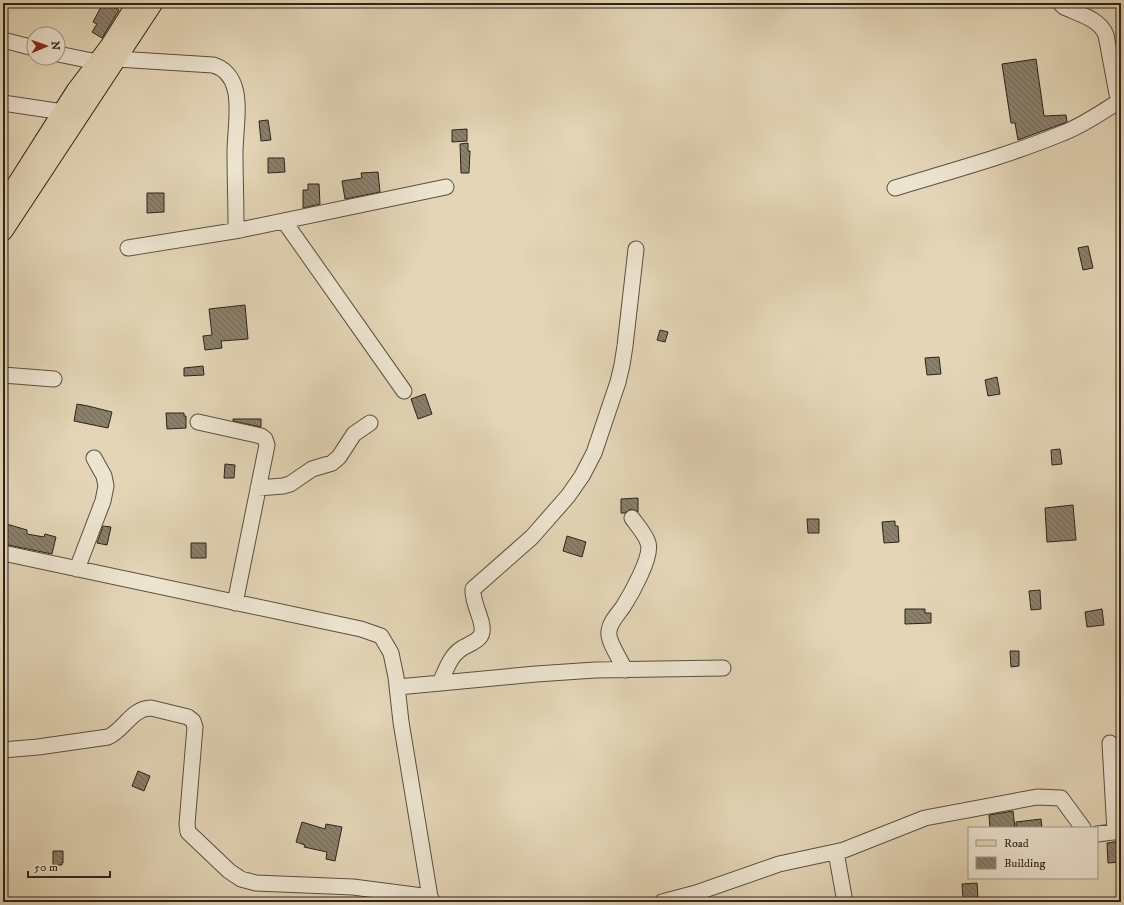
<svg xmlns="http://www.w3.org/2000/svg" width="1124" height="905" font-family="'IM FELL DW Pica',serif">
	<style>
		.building { fill: url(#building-back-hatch); stroke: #2c2319 }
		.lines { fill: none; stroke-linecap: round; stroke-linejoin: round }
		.minor-casing { stroke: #5a5040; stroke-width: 17 }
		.major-casing { stroke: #2c2319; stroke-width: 21 }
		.minor { stroke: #ede4d0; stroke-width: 15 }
		.major { stroke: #e3d5b6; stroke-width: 19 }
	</style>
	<defs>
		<pattern id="building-back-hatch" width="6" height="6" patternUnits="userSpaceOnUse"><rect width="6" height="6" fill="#8b806b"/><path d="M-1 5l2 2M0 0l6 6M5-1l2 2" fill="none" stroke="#726857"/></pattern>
	</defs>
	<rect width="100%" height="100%" fill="#e3d5b6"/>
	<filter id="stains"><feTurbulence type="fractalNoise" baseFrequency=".005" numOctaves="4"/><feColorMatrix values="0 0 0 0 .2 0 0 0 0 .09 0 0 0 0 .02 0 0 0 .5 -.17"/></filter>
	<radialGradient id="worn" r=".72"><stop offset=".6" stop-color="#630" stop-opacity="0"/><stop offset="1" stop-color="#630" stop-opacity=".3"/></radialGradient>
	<path class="building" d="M103 3H106L119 10 102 38 92 32 97 24 93 22Z
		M1036 59 1044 116 1066 115 1067 122 1018 140 1015 123H1011L1002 64Z
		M268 120 271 140 261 141 259 121Z
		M467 129V141L452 142V130Z
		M468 143V151H470L469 173H461L460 144Z
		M268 158H284L285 172 268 173Z
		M378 172 380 192 345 199 342 181 362 178 361 173Z
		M308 184H319L320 204 303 208V190H308Z
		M147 193H164V212L147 213Z
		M1088 246 1093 268 1083 270 1078 248Z
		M245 305 248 339 221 341 222 348 205 350 203 336 212 335 209 309Z
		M660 330 668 332 665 342 657 340Z
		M939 357 941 374 927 375 925 358Z
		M203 366 204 375 184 376V368Z
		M997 377 1000 394 988 396 985 380Z
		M425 394 432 414 418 419 411 399Z
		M77 404 88 406 112 412 108 428 74 421Z
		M166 413H184V416H186V428L167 429Z
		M233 419H261V427L233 421Z
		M1060 449 1062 464 1052 465 1051 450Z
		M225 464 235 465 234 478H224Z
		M638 498V512L631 509 625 513H621V499Z
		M1073 505 1076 540 1047 542 1045 508Z
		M807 519H819V533H808Z
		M895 521V526H898L899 542 884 543 882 522Z
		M3 523 27 530V534L44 537 45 534 56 537 52 554 3 544Z
		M103 526 111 527 107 545 97 543Z
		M567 536 586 542 582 557 563 551Z
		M191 543H206V558H191Z
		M1040 590 1041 609 1031 610 1029 591Z
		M905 609H925V613H931V623L905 624Z
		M1102 609 1104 625 1087 627 1085 612Z
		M1010 651H1019V666L1011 667Z
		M138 771 150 776 144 791 132 786Z
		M1013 811 1015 828H990L989 815Z
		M1041 819 1042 828H1016V822Z
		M302 822 325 829 326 824 342 827 335 861 326 859 327 852 304 847 305 845 296 842Z
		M1121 841V862L1108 863 1107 843Z
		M53 851H63V863L62 862V865H53Z
		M977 883 978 898 963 899 962 884Z"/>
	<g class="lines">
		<defs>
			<path id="minor" d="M1060 3 1064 7C1079 14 1100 19 1106 35L1117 94 1121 100
				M3 40 34 48
				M58 54 97 62
				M117 59 213 65C224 68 232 77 235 89 240 106 235 134 235 153 235 177 236 200 236 224L240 230 446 187
				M3 103 63 112
				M895 188C951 171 1010 155 1063 133 1084 125 1102 112 1121 100
				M284 221 404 391
				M128 248 240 230
				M3 375 54 379
				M198 422 261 436 265 439 267 445 235 603
				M258 488 283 486 290 484 312 469 332 463 339 457 354 434 370 423
				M3 553 361 629 381 636 391 653 396 677 401 722 430 897 433 902
				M77 569 103 501 106 486 104 476 94 458
				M625 670C621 660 607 641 609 631 610 622 618 614 623 607 630 596 653 556 648 543 646 535 637 525 632 518
				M440 683C445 672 450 656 461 649 468 644 481 641 482 632 484 620 472 604 473 589L532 537 568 496 582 476 594 453 618 382 622 365 625 346 636 249
				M398 687 536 674 595 670 723 668
				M1110 743 1115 832
				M3 750 38 747 108 737C124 730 132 708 151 708L188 717 193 721 195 727 187 824 188 832 229 871 241 879 256 883 353 887 430 897
				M1097 834 1121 831
				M836 852 845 902
				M662 902 696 893 779 864 844 850 925 818 1037 797 1061 798 1083 828"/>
			<path id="major" d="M3 206 76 91 110 46 137 3
				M3 231 153 3"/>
		</defs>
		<use href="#minor" class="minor-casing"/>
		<use href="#major" class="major-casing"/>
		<use href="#minor" class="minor"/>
		<use href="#major" class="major"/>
	</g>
	<rect width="1124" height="905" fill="none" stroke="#e3d5b6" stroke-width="16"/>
	<rect x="4" y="4" width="1116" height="897" fill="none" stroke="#2c2319" stroke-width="2"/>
	<rect x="8" y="8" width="1108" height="889" fill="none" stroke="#2c2319"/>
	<rect x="968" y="827" width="130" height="52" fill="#ede4d0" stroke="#a09787"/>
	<rect x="976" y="840" width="20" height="6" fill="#e3d5b6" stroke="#a09787"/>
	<text x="1004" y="847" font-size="12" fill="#2c2319">Road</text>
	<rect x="976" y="857" width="20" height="12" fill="url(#building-back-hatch)" stroke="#a09787"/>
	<text x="1004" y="867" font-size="12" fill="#2c2319">Building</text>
	<g transform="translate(46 46) rotate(88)"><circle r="19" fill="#ede4d0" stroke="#a09787"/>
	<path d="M0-3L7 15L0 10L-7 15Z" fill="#8f2418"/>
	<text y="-6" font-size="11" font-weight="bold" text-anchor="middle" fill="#2c2319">N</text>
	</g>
	<path d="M28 871v6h82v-6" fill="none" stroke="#2c2319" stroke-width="2"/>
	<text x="34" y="871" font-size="12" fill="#2c2319" stroke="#ede4d0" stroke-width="3" paint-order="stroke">50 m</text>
	<rect width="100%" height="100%" filter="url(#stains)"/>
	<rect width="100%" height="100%" fill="url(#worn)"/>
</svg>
